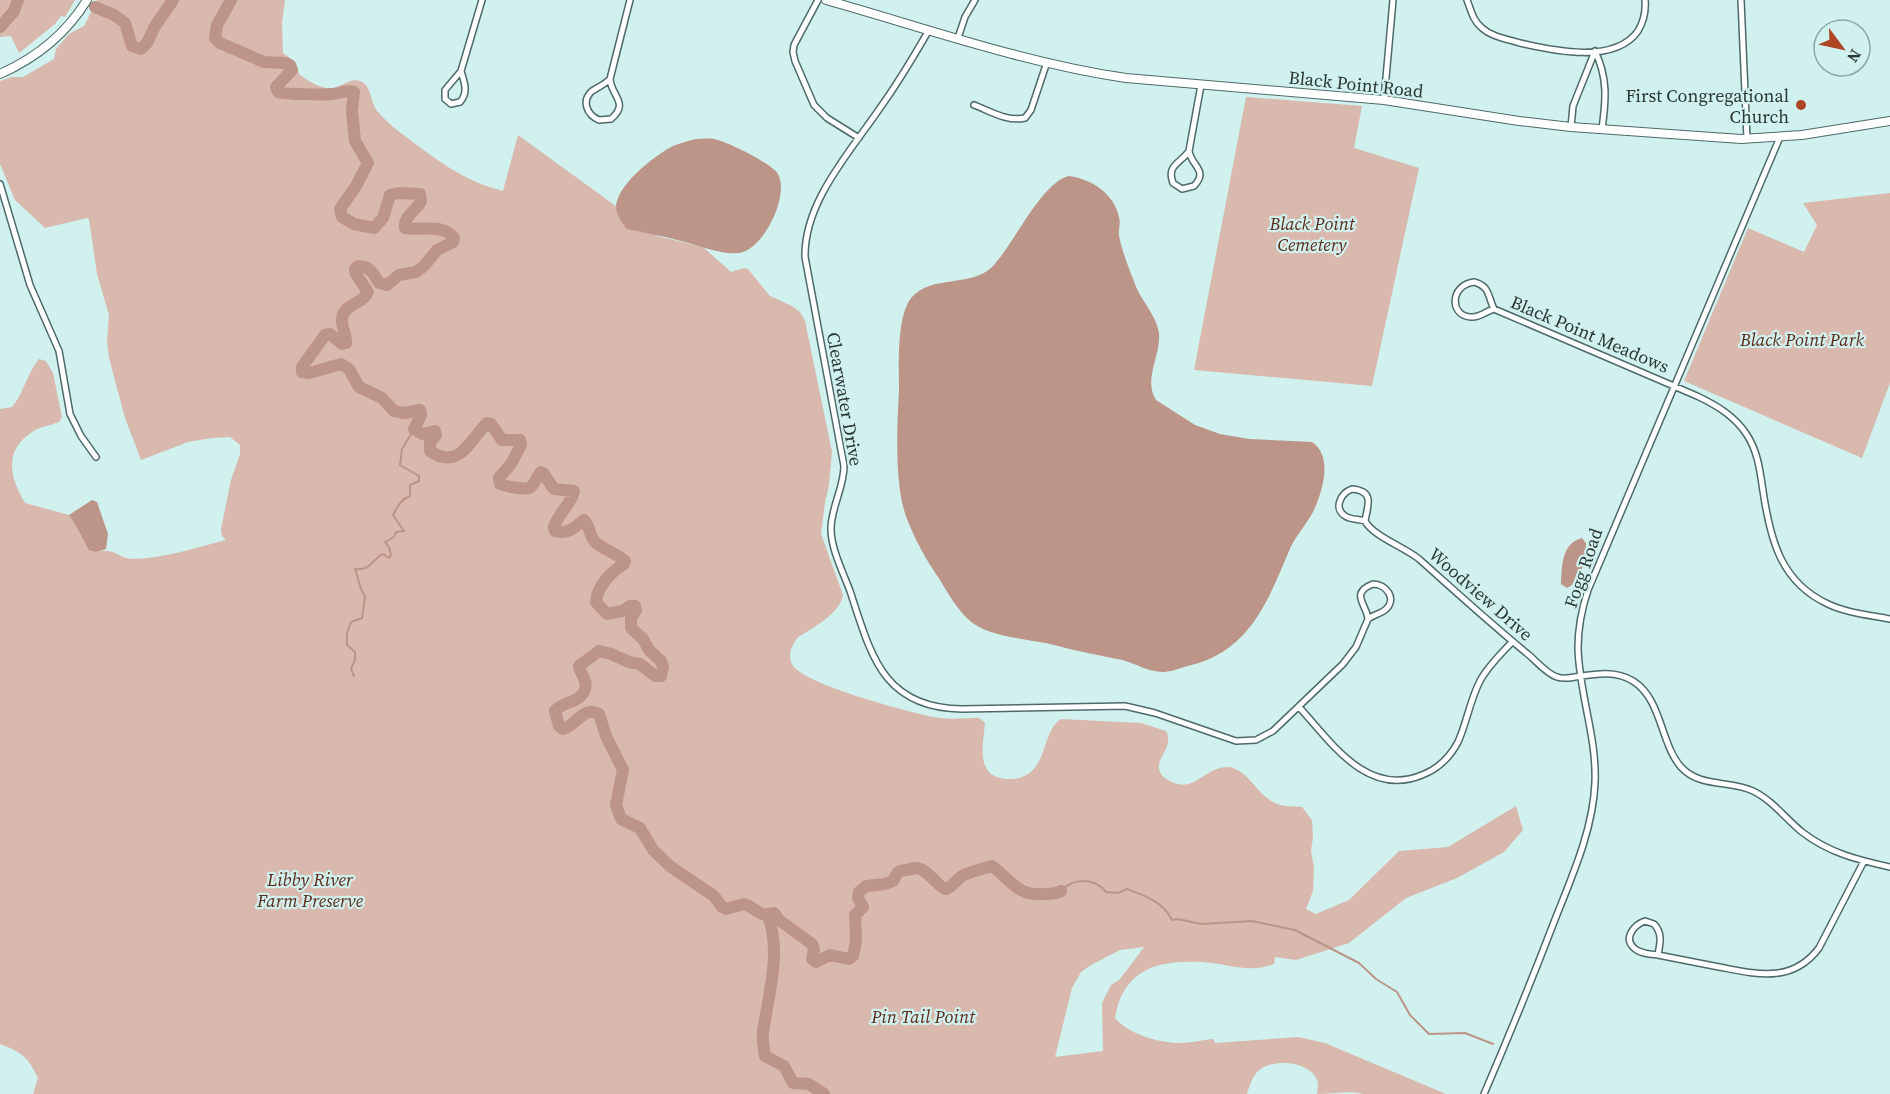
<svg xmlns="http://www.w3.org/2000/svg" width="1890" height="1094" font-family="'Source Serif 4',serif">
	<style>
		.green { fill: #d9b8ae; fill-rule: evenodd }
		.water { fill: #bc9488 }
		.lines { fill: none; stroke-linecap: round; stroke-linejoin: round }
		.stream { stroke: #bc9488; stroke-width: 2 }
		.river { stroke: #bc9488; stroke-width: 12 }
		.minor-casing { stroke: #4d6a68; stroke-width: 8 }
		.secondary-casing { stroke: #4d6a68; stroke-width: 10 }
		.minor { stroke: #fff; stroke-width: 5 }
		.secondary { stroke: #fff; stroke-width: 8 }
		.poi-dot { fill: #ad4525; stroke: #d0f1ee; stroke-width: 2 }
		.labels { text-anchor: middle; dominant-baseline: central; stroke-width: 4.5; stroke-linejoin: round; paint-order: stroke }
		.street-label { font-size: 18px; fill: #2b3836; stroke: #d0f1ee }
		.poi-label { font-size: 18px; fill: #2b3836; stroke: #d0f1ee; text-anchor: end }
		.park-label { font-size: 18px; font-style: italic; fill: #5e2a1a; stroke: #d0f1ee }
	</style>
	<rect width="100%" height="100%" fill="#d0f1ee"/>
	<path class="green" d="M0 0H75L65 17 61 16 55 24 19 53 11 36 0 37Z
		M97 0H285L282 23 283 53 295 62 299 74C308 81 324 92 337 87 345 84 353 77 362 82 372 87 370 104 379 113 390 126 404 135 418 146 445 166 470 183 503 191L518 135 657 236 703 247 731 272 744 268 748 269 770 296 792 306 800 312 805 321 832 452 829 485 825 503 821 534 843 595C840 614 812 628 797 638 792 646 787 655 792 664 801 684 909 712 933 717 948 720 964 718 979 718L985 723C983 746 975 776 1006 779 1012 779 1019 779 1024 776 1048 766 1042 731 1061 719L1141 723 1166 731C1175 749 1152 759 1161 774 1164 778 1168 780 1172 782 1194 793 1207 766 1228 767 1248 769 1257 795 1275 803 1283 807 1293 806 1302 807L1312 820 1313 837 1311 851 1314 868 1313 891 1306 909 1316 914 1349 900 1399 851 1448 847 1516 806 1523 830 1504 852 1457 878 1406 898 1349 943 1296 960 1275 957 1274 964C1248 974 1226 963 1201 962 1156 960 1123 970 1115 1018 1129 1034 1158 1043 1180 1043 1191 1043 1202 1040 1213 1039L1215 1043 1298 1037 1325 1043 1446 1094H1364C1348 1090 1333 1094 1317 1094 1317 1091 1318 1088 1318 1084 1315 1061 1271 1057 1257 1072 1252 1078 1249 1087 1247 1094H33L38 1078C28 1057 22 1052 0 1044V409L12 407C24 393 27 373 39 359L46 361 53 373 62 417 59 422C51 425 39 427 32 432 3 451 10 478 25 503L69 515 97 552C114 547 119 559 133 559 165 558 195 548 226 540L222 536 221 529 231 480 240 454V445L230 437 212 438 188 442 141 460 125 418 109 358 107 341 109 315 97 274 89 219 87 218 45 228 15 200 0 164V81L12 77H23L54 59 56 49 69 34 84 26ZM1144 947 1130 966 1119 980 1111 985 1102 1003 1103 1051 1055 1057 1072 988 1081 972 1091 965 1120 950Z
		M1246 97 1362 106 1354 148 1419 168 1372 386 1194 370Z
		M1890 193V383L1862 458 1684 381 1748 228 1804 252 1817 225 1803 203Z"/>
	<path class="water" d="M696 139C702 139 709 138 714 139 728 142 771 163 778 174 790 196 763 250 739 253 719 255 699 245 681 241 663 236 645 233 627 229 622 223 617 216 616 208 616 185 654 156 673 146 680 143 688 141 696 139Z
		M1069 176C1092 179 1114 194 1119 217 1121 224 1118 229 1119 236 1122 251 1129 269 1135 284 1141 301 1156 314 1159 333 1161 356 1143 379 1156 400L1195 425 1220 434 1249 439 1312 442C1333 456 1323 490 1314 510 1307 524 1295 536 1289 551 1267 603 1249 652 1188 666 1180 668 1171 672 1163 672 1148 672 1135 663 1122 660 1099 655 1076 651 1054 645 1029 639 985 637 968 619 956 608 948 593 940 580 927 561 915 540 907 519 894 486 897 427 899 391 899 368 896 315 912 297 932 275 970 287 991 268 1012 248 1041 182 1069 176Z
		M92 500 97 502 108 534 106 549 97 552 89 550 75 524 69 515Z
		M1582 538 1586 543C1586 558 1582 581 1567 588L1561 584C1562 568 1561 543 1582 538Z"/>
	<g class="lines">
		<path class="stream" d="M354 676 351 669 355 660V652L347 645V633L351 622 362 618 365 596C359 589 359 579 355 569 371 571 372 559 383 554L389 558 391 555 389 547 385 542 394 537 396 532 404 531 393 515C398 506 401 499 410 496V485L419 481V476L400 465 402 449 414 429
			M1061 891C1074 877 1095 878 1106 892L1118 893 1127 889C1146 896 1163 902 1172 920L1178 919 1201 924 1252 921 1295 930 1359 963 1376 979 1397 992 1410 1015 1429 1034 1465 1033 1493 1044"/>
		<path class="river" d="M231 0 217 25 215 38 220 43 264 62 286 63 290 65 292 70 276 87 278 92C281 94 324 95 331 94 339 94 346 89 354 92L352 111 355 141 368 163 356 186 340 209 342 217 354 224 374 228 383 218 390 195 399 193 420 194 421 201C416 211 403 217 405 228 421 231 443 223 454 238L453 242 437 250 424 266 416 272 399 275 387 285 379 283C374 274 369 265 358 266L355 269 356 274 368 292C363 304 343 304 342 319 341 328 347 335 346 343L342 344 330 334 325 335 302 367V372L309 373 341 364 349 369 359 387 382 398 394 411 405 413 420 410 421 415 414 429 422 434 435 431 436 435 430 443V451C459 471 469 441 487 423L491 424 502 440H520L521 445 511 464 499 478 500 484C505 486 523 490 529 488 535 485 537 476 541 472L543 473 554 489 574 491C572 503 558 514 554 527L555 531C568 535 575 527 584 520 590 526 589 535 595 542 604 550 616 553 625 561L624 564C612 571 597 586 596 602L607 614 622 611 630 606H635L636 610 631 618V628L643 639 649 650 661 661 663 667 661 676H655L640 664 629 662 611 654 599 651 579 666C580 673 588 681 585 689 582 702 562 702 555 711L559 726 563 729C576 726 584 705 599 714L606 736 623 770 616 805 621 819 640 828 653 850 671 867 714 896 722 907 726 909 744 904C758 908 757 918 774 913L779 920 812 944 814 950 812 959 816 962 830 955 849 959 853 956 856 941 855 915 863 907 858 898 859 892 866 886 885 884 893 881C897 873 897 870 907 870 910 869 913 868 917 868 929 870 935 885 946 889 953 886 956 880 962 876 971 871 983 869 992 866 1010 879 1018 897 1043 894 1051 893 1054 895 1061 891
			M95 7 114 15 125 23 132 46 141 49 147 43 155 26 173 0
			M0 27 14 11 18 0
			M768 916C782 953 768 995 763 1032 762 1040 764 1048 765 1056L784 1066 793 1083 809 1084 824 1094"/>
		<defs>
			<path id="minor" d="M818 0 794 45 793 52 795 61 814 105 827 118 859 138
				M1467 0C1471 10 1473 21 1482 28 1492 37 1507 39 1520 43 1554 51 1615 64 1638 31 1644 21 1646 11 1645 0
				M1741 0 1747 139
				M929 30C914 56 898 83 880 108 850 152 804 202 805 257L844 466C844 488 831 507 831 529 831 549 843 572 850 591 871 654 882 708 962 709L1125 706 1155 713 1236 741 1256 740 1273 731 1343 664 1356 647 1368 619
				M958 38 965 17 975 0
				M1595 51C1608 78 1606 100 1602 129
				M461 71C464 82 469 92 460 102L451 104 445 99V90Z
				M461 71 482 0
				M610 79C611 96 630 103 611 119L599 120C587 115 581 101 592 91 598 87 604 85 610 79Z
				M610 79 630 0
				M1384 100 1393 0
				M974 105C990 111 1007 122 1025 118L1031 110 1047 62
				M1571 127 1573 106 1595 51
				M1189 151C1191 166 1209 170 1194 186L1182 189 1173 183C1166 165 1181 163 1189 151L1201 85
				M0 184 30 285 59 351 70 414 81 436 96 457
				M1474 282C1490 286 1488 297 1494 309 1486 311 1480 318 1471 317 1449 316 1450 285 1474 282Z
				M1494 309 1697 396C1716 405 1735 416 1747 435 1758 452 1760 471 1763 491 1770 538 1780 582 1828 604 1847 613 1869 615 1890 619
				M1352 489C1376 491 1367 507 1365 521 1359 519 1351 520 1345 516 1333 508 1341 493 1352 489Z
				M1365 521C1373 536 1404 547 1419 559 1455 591 1491 624 1529 655 1537 662 1547 674 1557 677 1563 679 1570 678 1575 677 1595 674 1615 670 1633 681 1662 699 1660 743 1681 767 1700 788 1730 780 1753 791 1772 800 1786 819 1802 832 1829 853 1858 860 1890 867
				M1373 584C1386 584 1398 599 1385 610 1380 614 1373 615 1368 619 1367 605 1349 593 1373 584Z
				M1299 707C1330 741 1367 798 1422 775 1438 769 1450 757 1458 742 1467 722 1470 700 1480 681 1488 666 1501 654 1512 642
				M1645 921 1654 924C1663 934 1660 943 1658 955 1651 954 1640 954 1634 948 1623 938 1634 925 1645 921Z
				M1658 955C1679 959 1699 963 1719 967 1756 974 1792 984 1819 948L1864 861
				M1484 1094C1509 1036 1533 977 1556 917 1573 874 1593 829 1595 783 1597 737 1579 693 1578 648 1578 628 1582 608 1588 590L1780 137"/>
			<path id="secondary" d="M826 0C925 28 1024 63 1126 78L1384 100 1519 121 1571 127 1741 139 1802 135 1890 121
				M0 74C36 58 66 34 87 0"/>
		</defs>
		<use href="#minor" class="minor-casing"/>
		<use href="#secondary" class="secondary-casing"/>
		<use href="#minor" class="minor"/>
		<use href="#secondary" class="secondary"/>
	</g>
	<circle class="poi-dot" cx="1801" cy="105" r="6"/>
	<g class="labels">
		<g class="street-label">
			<text transform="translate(1356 84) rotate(6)">Black Point Road</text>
			<text transform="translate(1590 334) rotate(23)">Black Point Meadows</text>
			<text transform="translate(845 399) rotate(80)">Clearwater Drive</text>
			<text transform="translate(1583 568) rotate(-71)">Fogg Road</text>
			<text transform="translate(1481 594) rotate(41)">Woodview Drive</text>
		</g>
		<g class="poi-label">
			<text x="1789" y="95">First Congregational<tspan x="1789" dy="21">Church</tspan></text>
		</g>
		<g class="park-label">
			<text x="1312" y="223">Black Point<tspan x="1312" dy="21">Cemetery</tspan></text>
			<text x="1802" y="339">Black Point Park</text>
			<text x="310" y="879">Libby River<tspan x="310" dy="21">Farm Preserve</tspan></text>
			<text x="923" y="1016">Pin Tail Point</text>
		</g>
	</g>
	<g transform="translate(1842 48) rotate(123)"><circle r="28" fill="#d0f1ee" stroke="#8ea7a4" stroke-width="1.5"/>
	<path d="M0-4.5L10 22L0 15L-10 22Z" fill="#ad4525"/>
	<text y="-9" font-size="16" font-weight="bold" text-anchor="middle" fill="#2b3836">N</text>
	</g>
</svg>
